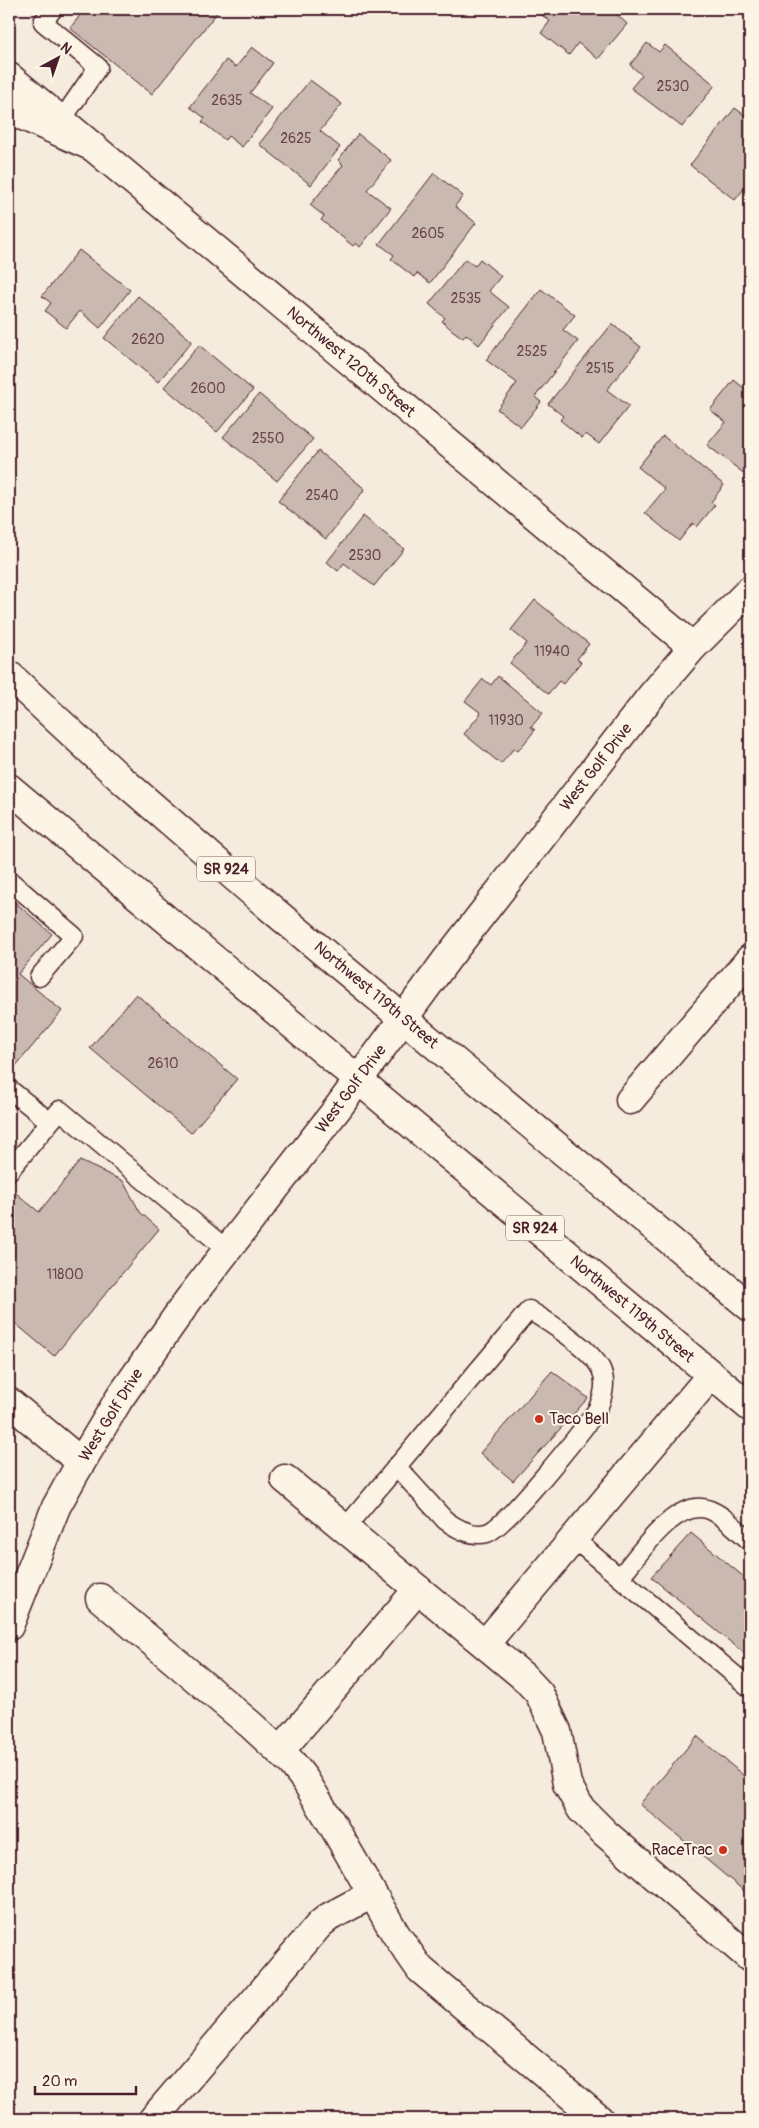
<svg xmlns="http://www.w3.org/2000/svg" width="759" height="2128" font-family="Pangolin,sans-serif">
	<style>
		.building { fill: #cab9b1; stroke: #4a1f2b }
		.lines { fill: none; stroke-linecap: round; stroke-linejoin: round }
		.service-casing { stroke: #4a1f2b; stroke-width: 21 }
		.minor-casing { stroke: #4a1f2b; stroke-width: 31 }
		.primary-casing { stroke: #4a1f2b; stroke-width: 31 }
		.trunk-casing { stroke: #4a1f2b; stroke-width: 31 }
		.service { stroke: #fcf5e5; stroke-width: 18 }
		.minor { stroke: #fcf5e5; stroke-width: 28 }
		.primary { stroke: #fcf5e5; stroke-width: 28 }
		.trunk { stroke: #fcf5e5; stroke-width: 28 }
		.poi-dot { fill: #c8321e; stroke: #fcf5e5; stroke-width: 2 }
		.labels { text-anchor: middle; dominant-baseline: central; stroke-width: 4; stroke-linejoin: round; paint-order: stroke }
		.number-label { font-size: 14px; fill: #6a464c }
		.shield { fill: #fcf5e5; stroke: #7f5f63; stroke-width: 1 }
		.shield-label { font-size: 15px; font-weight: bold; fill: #4a1f2b }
		.street-label { font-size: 16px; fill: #4a1f2b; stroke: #fcf5e5 }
		.poi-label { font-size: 16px; fill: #4a1f2b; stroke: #fcf5e5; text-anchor: start }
	</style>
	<rect width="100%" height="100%" fill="#f5ecde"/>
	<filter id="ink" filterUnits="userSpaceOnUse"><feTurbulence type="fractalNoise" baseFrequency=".02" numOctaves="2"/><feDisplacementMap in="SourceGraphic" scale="10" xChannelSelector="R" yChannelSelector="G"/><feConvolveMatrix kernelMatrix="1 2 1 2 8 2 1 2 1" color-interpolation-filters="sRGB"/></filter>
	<g filter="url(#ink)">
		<path class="building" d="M85 9H220L152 94 70 28Z
			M538 9H611L627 24 598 59 578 43 569 55 541 33 550 21 536 11Z
			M647 43 659 52 665 45 715 85 682 127 631 88 642 75 630 65Z
			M252 47 273 63 250 93 272 109 242 147 228 136 225 140 202 122 205 118 190 107 226 60 236 67Z
			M310 80 342 104 320 131 340 147 311 185 259 144Z
			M735 108 750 119V187L747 185 735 200 690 165Z
			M358 134 391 160 367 190 391 208 360 247 356 243 353 246 321 220 324 216 310 205 343 165 338 160Z
			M434 173 463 196 455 206 476 223 430 283 417 273 414 277 391 259 394 255 379 244Z
			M79 250 130 290 100 328 80 311 66 328 45 311 51 303 42 296Z
			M465 259 475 266 480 259 501 276 489 291 509 307 479 345 466 334 463 338 452 330 442 321 445 318 429 304Z
			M541 289 575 315 563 330 578 341 535 397 541 402 521 427 497 409 517 383 486 360Z
			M138 296 192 341 158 382 104 338Z
			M612 324 641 347 607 390 629 406 599 444 586 434 582 438 560 420 563 416 548 404Z
			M199 345 253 390 217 432 164 387Z
			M734 380 750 393V469L746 475 707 445 726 422 710 410Z
			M259 394 313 439 277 481 223 437Z
			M663 436 724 485 711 502 715 505 697 527 693 523 679 541 645 513 665 489 638 467Z
			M318 451 365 489 326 539 278 501Z
			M363 516 404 549 374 586 344 563 338 571 327 562Z
			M535 600 589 644 577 659 581 662 563 684 559 681 548 694 510 663 527 643 511 630Z
			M498 676 543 713 531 727 535 730 518 751 514 748 501 764 464 734 481 713 465 701 483 679 491 685Z
			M9 897 52 934 18 974 62 1011 14 1068 9 1063Z
			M136 994 237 1079 191 1133 90 1048Z
			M80 1161 123 1181 140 1212 159 1229 54 1356 9 1318V1191L11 1189 39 1212Z
			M552 1371 588 1398 513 1481 480 1453Z
			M691 1533 750 1582V1658L651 1577Z
			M697 1736 750 1781V1896L640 1804Z"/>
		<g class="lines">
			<defs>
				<path id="service" d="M53 9 43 22 98 67 61 121
					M9 880 74 936 39 977
					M9 1089 50 1122
					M9 1171 60 1110 226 1249
					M345 1528 529 1310C550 1323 589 1347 601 1369 607 1382 603 1398 597 1410 582 1431 506 1527 487 1533 472 1537 457 1529 445 1520L396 1466
					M573 1538 750 1688
					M620 1577C639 1555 676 1496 710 1510 725 1516 738 1531 750 1541"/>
				<path id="minor" d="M9 77 693 647
					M630 1100 750 959
					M9 1402 81 1462
					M285 1479 524 1677 539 1693 557 1731 567 1784 581 1809 605 1833 750 1958
					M100 1598 251 1725 292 1763 305 1780 332 1824 395 1933 420 1969 599 2119
					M9 1626 56 1507 76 1471 119 1399 189 1299 337 1109 447 959 652 695 693 647 750 590
					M485 1644 711 1375
					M280 1751 418 1589
					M153 2119 320 1924 329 1917 372 1894"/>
				<path id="primary" d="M9 114 23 116 91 146"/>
				<path id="trunk" d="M9 675 120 778 274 911 750 1307
					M9 788 750 1407"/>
			</defs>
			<use href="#service" class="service-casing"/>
			<use href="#minor" class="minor-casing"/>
			<use href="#primary" class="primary-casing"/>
			<use href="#trunk" class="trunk-casing"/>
			<use href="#service" class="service"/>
			<use href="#minor" class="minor"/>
			<use href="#primary" class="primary"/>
			<use href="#trunk" class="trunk"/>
		</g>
	</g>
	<g class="poi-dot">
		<circle cx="539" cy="1419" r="5"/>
		<circle cx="723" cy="1850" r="5"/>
	</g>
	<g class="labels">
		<g class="number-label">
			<text x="673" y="86">2530</text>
			<text x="227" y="100">2635</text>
			<text x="296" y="138">2625</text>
			<text x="428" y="233">2605</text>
			<text x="466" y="298">2535</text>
			<text x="148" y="339">2620</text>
			<text x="532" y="351">2525</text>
			<text x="600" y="368">2515</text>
			<text x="208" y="388">2600</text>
			<text x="268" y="438">2550</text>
			<text x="322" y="495">2540</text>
			<text x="365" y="555">2530</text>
			<text x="552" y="651">11940</text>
			<text x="506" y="720">11930</text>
			<text x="163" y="1063">2610</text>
			<text x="65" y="1274">11800</text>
		</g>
		<g class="shield">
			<rect x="197" y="856.5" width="58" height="25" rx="4"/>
			<rect x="506" y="1215.5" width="58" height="25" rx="4"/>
		</g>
		<g class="shield-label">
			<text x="226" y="869">SR 924</text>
			<text x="535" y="1228">SR 924</text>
		</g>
		<g class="street-label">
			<text transform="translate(351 362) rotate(40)">Northwest 120th Street</text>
			<text transform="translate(596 767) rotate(-52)">West Golf Drive</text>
			<text transform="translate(376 995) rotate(40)">Northwest 119th Street</text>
			<text transform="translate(351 1089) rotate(-53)">West Golf Drive</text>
			<text transform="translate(632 1309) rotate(40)">Northwest 119th Street</text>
			<text transform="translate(111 1415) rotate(-58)">West Golf Drive</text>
		</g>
		<g class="poi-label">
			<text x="549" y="1419">Taco Bell</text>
			<text x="713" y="1850" text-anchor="end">RaceTrac</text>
		</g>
	</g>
	<rect width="759" height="2128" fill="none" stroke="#fcf5e5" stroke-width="30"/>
	<rect x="15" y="15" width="729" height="2098" fill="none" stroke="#4a1f2b" stroke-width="2" filter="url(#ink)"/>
	<g transform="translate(58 58) rotate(40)" stroke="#fcf5e5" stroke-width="4" paint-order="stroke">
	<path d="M0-4L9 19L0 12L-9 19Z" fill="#4a1f2b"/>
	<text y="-8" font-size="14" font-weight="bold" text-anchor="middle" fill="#4a1f2b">N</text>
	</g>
	<path d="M35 2086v8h101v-8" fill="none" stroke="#4a1f2b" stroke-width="2.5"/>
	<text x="42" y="2086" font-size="15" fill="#4a1f2b" stroke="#fcf5e5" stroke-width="4" paint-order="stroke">20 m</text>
</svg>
